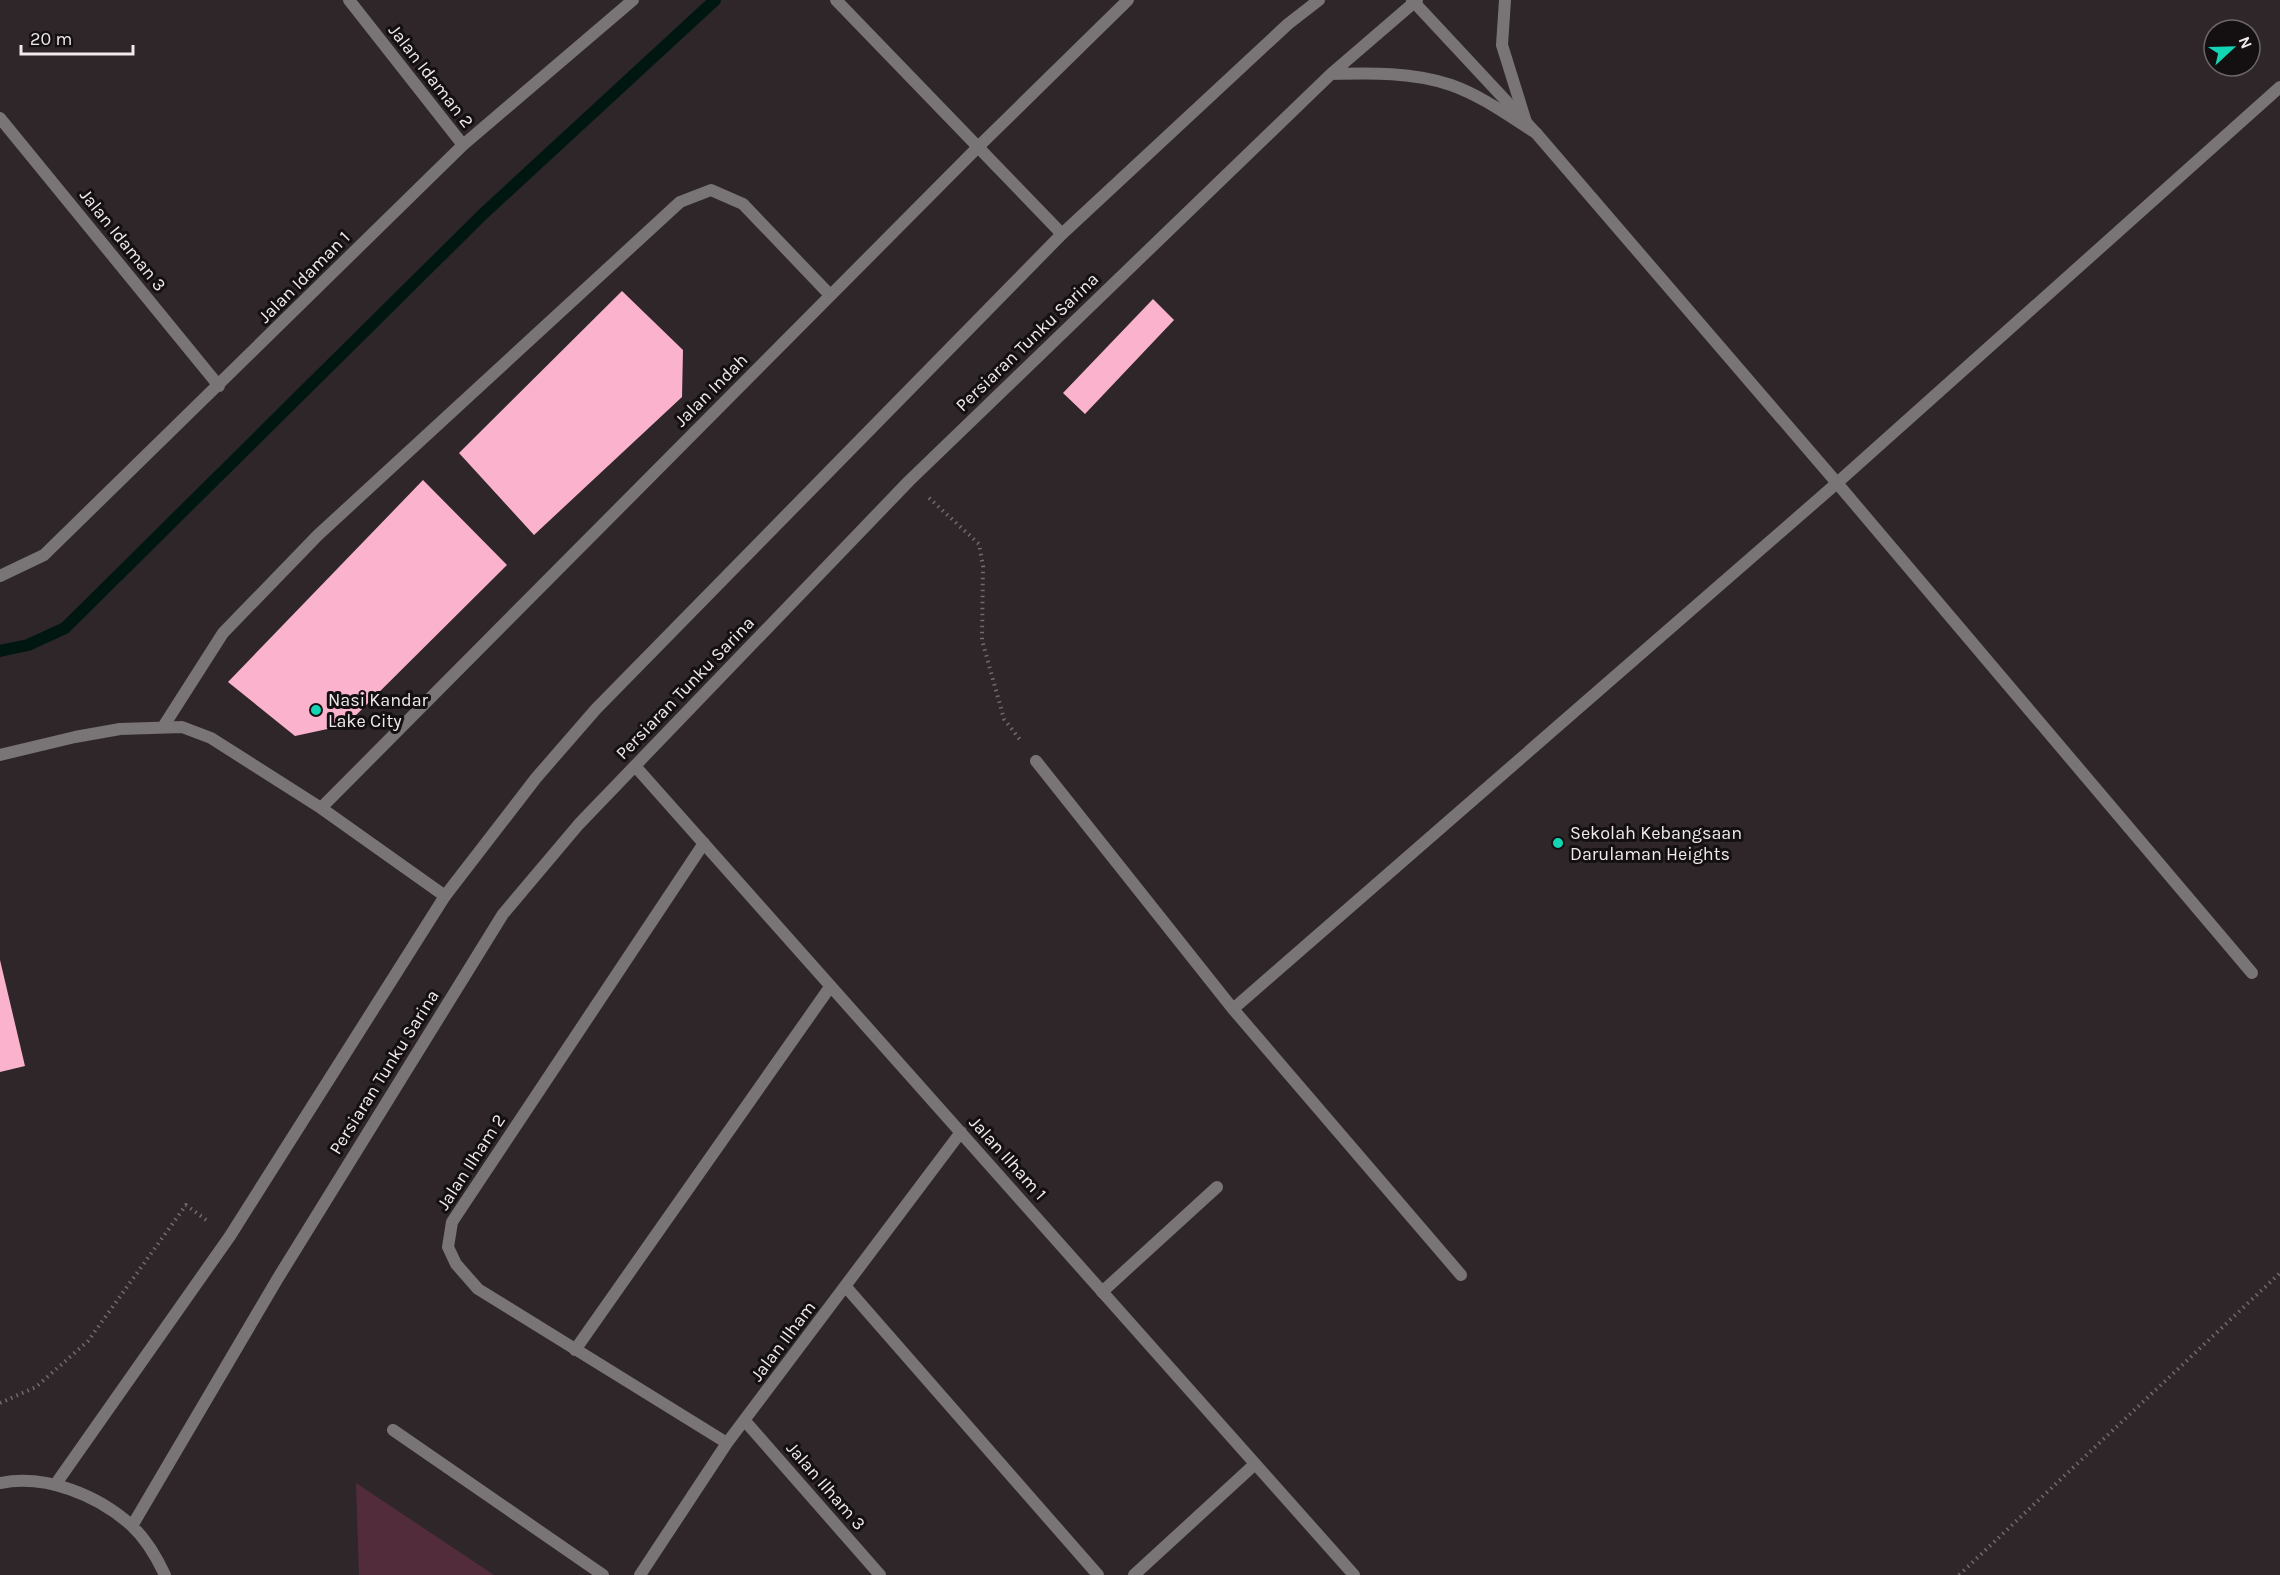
<svg xmlns="http://www.w3.org/2000/svg" width="2280" height="1575" font-family="Karla,sans-serif">
	<style>
		.green { fill: #522c3b }
		.lines { fill: none; stroke-linecap: round; stroke-linejoin: round }
		.stream { stroke: #001711; stroke-width: 12 }
		.building { fill: #fab2cd }
		.path { stroke: #726a6d; stroke-width: 4; stroke-dasharray: 1.5 4.5; stroke-linecap: butt }
		.service { stroke: #797476; stroke-width: 12 }
		.minor { stroke: #797476; stroke-width: 12 }
		.tertiary { stroke: #797476; stroke-width: 12 }
		.poi-dot { fill: #14d5b3; stroke: #141012; stroke-width: 2 }
		.labels { text-anchor: middle; dominant-baseline: central; stroke-width: 6; stroke-linejoin: round; paint-order: stroke }
		.street-label { font-size: 18px; fill: #f0eaec; stroke: #141012 }
		.poi-label { font-size: 18px; fill: #f0eaec; stroke: #141012; text-anchor: start }
	</style>
	<rect width="100%" height="100%" fill="#2f2629"/>
	<path class="green" d="M356 1483 494 1575H359Z"/>
	<g class="lines">
		<path class="stream" d="M0 651 28 645 65 628 482 215 715 0"/>
	</g>
	<path class="building" d="M622 291 683 350 682 397 534 535 459 453Z
		M1153 299 1174 320 1085 414 1063 393Z
		M423 480 507 565 346 725 295 736 228 682Z
		M0 960 25 1066 0 1072Z"/>
	<g class="lines">
		<path class="path" d="M929 498 979 544 983 566 982 640 1004 719 1021 741
			M0 1403 36 1387 88 1341 186 1205 209 1222
			M1959 1575 2280 1273"/>
		<path class="service" d="M163 727 223 633 318 535 680 202 711 190 743 204 830 295
			M1036 761 1233 1009 1461 1275
			M1233 1009 1837 483 2280 87
			M846 1287 1098 1575
			M1102 1292 1217 1187
			M575 1350 830 987
			M1134 1575 1255 1464"/>
		<path class="minor" d="M349 0 463 145
			M836 0 1062 234
			M1412 0 1536 133 1837 483 2252 973
			M0 118 219 386
			M0 576 44 555 463 145 633 0
			M0 755 75 737 120 729 182 727 211 738 321 808 445 896
			M635 766 1354 1575
			M321 808 977 148 1128 0
			M704 843 452 1222 448 1247 456 1264 478 1289 727 1443
			M745 1421 880 1575
			M393 1430 603 1575
			M640 1575 727 1443 961 1132"/>
		<path class="tertiary" d="M1505 0 1502 45 1526 122
			M1331 74C1371 73 1413 72 1451 85 1482 96 1509 116 1536 133
			M0 1483C46 1474 98 1495 132 1526 146 1539 157 1558 165 1575
			M55 1485 230 1236 445 896 536 778 596 709 1062 234 1288 24 1319 0
			M132 1526 278 1278 503 914 579 824 909 481 1331 74 1417 0"/>
	</g>
	<g class="poi-dot">
		<circle cx="316" cy="710" r="6"/>
		<circle cx="1558" cy="843" r="6"/>
	</g>
	<g class="labels">
		<g class="street-label">
			<text transform="translate(431 76) rotate(52)">Jalan Idaman 2</text>
			<text transform="translate(123 240) rotate(51)">Jalan Idaman 3</text>
			<text transform="translate(304 277) rotate(-45)">Jalan Idaman 1</text>
			<text transform="translate(1027 342) rotate(-44)">Persiaran Tunku Sarina</text>
			<text transform="translate(711 390) rotate(-45)">Jalan Indah</text>
			<text transform="translate(685 688) rotate(-46)">Persiaran Tunku Sarina</text>
			<text transform="translate(384 1072) rotate(-58)">Persiaran Tunku Sarina</text>
			<text transform="translate(1008 1158) rotate(48)">Jalan Ilham 1</text>
			<text transform="translate(471 1162) rotate(-57)">Jalan Ilham 2</text>
			<text transform="translate(783 1341) rotate(-53)">Jalan Ilham</text>
			<text transform="translate(826 1486) rotate(49)">Jalan Ilham 3</text>
		</g>
		<g class="poi-label">
			<text x="328" y="700">Nasi Kandar<tspan x="328" dy="21">Lake City</tspan></text>
			<text x="1570" y="833">Sekolah Kebangsaan<tspan x="1570" dy="21">Darulaman Heights</tspan></text>
		</g>
	</g>
	<g transform="translate(2232 48) rotate(68)"><circle r="28" fill="#141012" stroke="#6c6769" stroke-width="1.5"/>
	<path d="M0-4.5L10 22L0 15L-10 22Z" fill="#14d5b3"/>
	<text y="-9" font-size="16" font-weight="bold" text-anchor="middle" fill="#f0eaec">N</text>
	</g>
	<path d="M21 45v9h112v-9" fill="none" stroke="#f0eaec" stroke-width="3"/>
	<text x="30" y="45" font-size="18" fill="#f0eaec" stroke="#141012" stroke-width="4.5" paint-order="stroke">20 m</text>
</svg>
